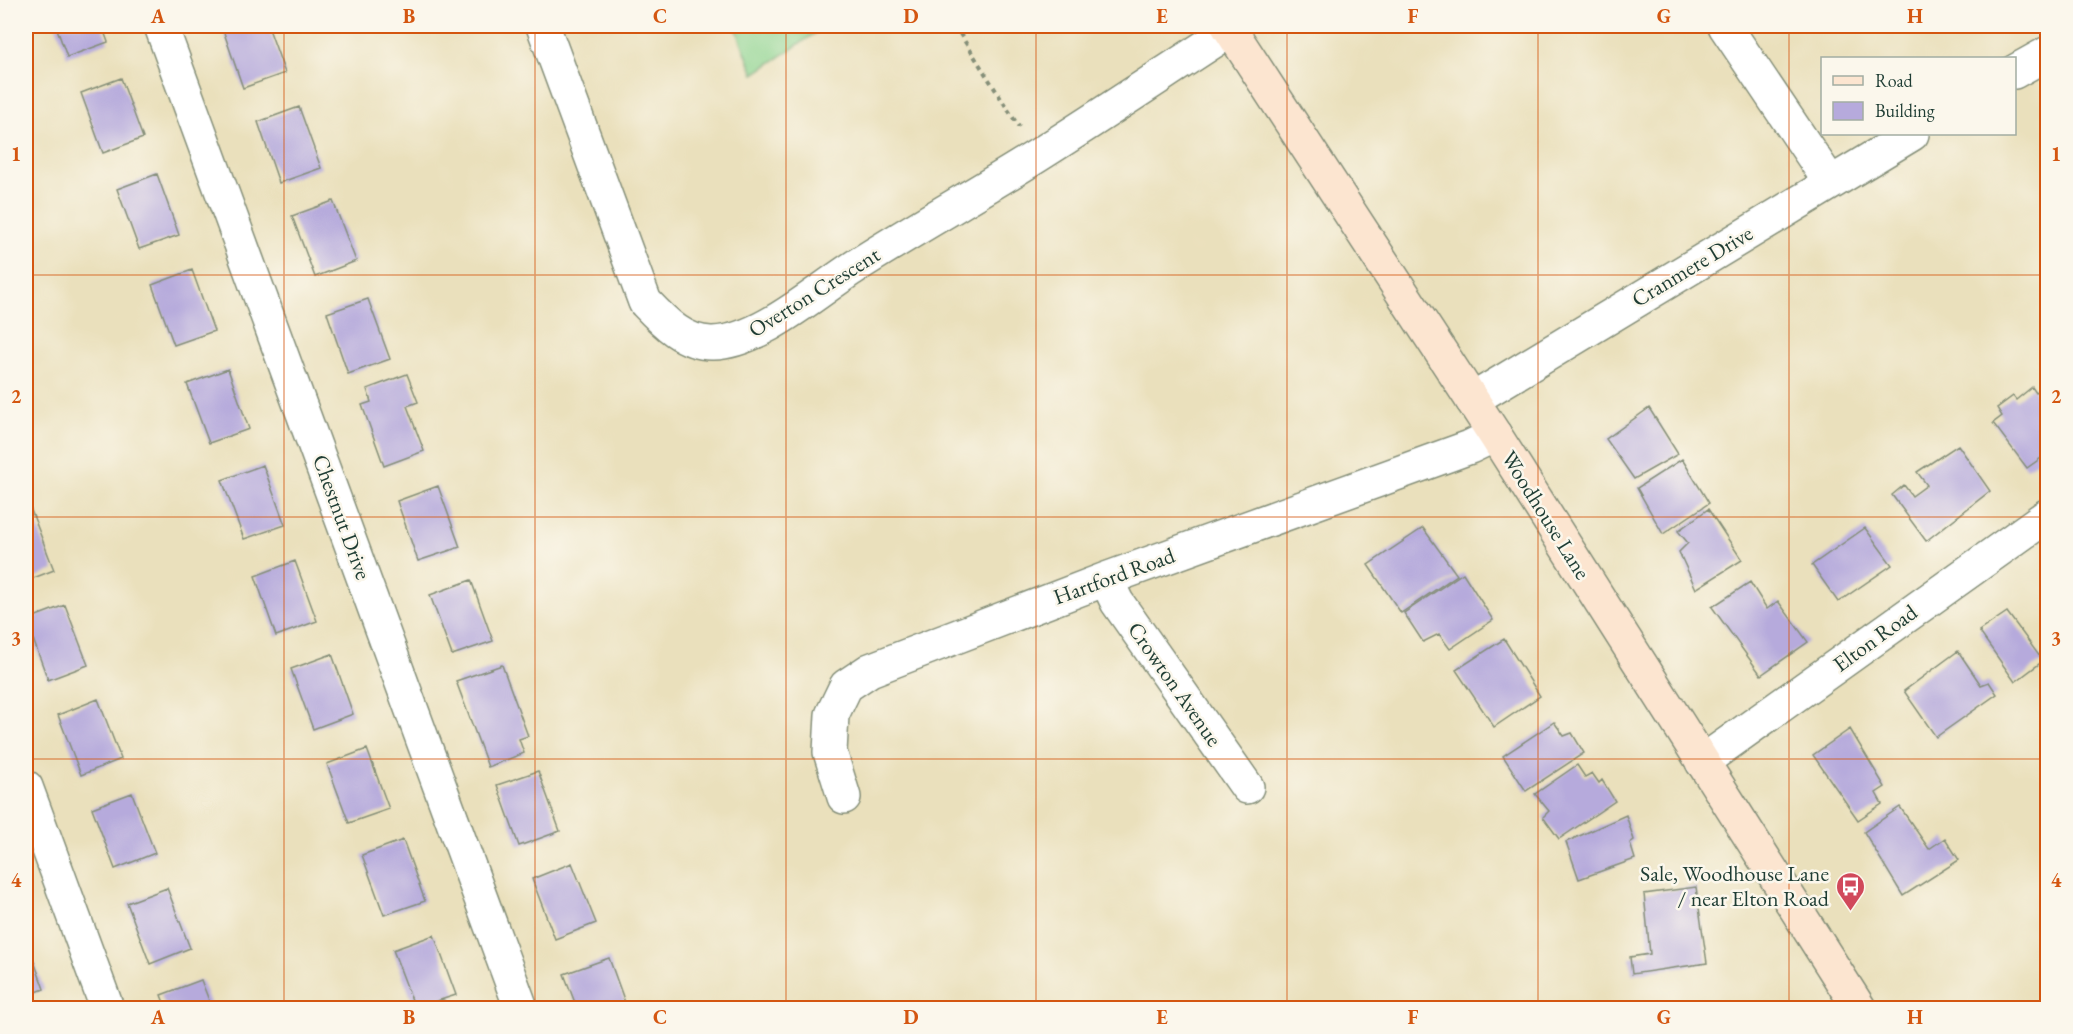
<svg xmlns="http://www.w3.org/2000/svg" width="2073" height="1034" font-family="'EB Garamond',serif">
	<style>
		.green { fill: #8cd38e; stroke: #568861; stroke-width: 1.5 }
		.building { fill: #b6aadc }
		.lines { fill: none; stroke-linecap: round; stroke-linejoin: round }
		.street-casing { stroke: #848e78; stroke-width: 36 }
		.secondary-casing { stroke: #848e78; stroke-width: 36 }
		.path { stroke: #848e78; stroke-width: 4; stroke-dasharray: 4.5 4.5; stroke-linecap: butt }
		.street { stroke: #fff; stroke-width: 33 }
		.secondary { stroke: #fce5d0; stroke-width: 33 }
		.grid { fill: none; stroke: #d45610; stroke-width: 1.5; stroke-opacity: 0.55 }
		.labels { text-anchor: middle; dominant-baseline: central; stroke-width: 5; stroke-linejoin: round; paint-order: stroke }
		.street-label { font-size: 22px; fill: #1f3d34; stroke: #fbf7ec }
		.poi-label { font-size: 22px; fill: #1f3d34; stroke: #fbf7ec; text-anchor: end }
		.neatline { fill: none; stroke: #d45610; stroke-width: 2 }
		.grid-label { font-size: 20px; text-anchor: middle; font-weight: bold; fill: #d45610 }
	</style>
	<rect width="100%" height="100%" fill="#fbf7ec"/>
	<filter id="ink" filterUnits="userSpaceOnUse"><feTurbulence type="fractalNoise" baseFrequency=".0167" numOctaves="2"/><feDisplacementMap in="SourceGraphic" scale="12" xChannelSelector="R" yChannelSelector="G"/><feConvolveMatrix kernelMatrix="1 2 1 2 8 2 1 2 1" color-interpolation-filters="sRGB"/></filter>
	<filter id="wash" filterUnits="userSpaceOnUse"><feTurbulence type="fractalNoise" baseFrequency=".008" numOctaves="4" result="noise"/><feDisplacementMap in="SourceGraphic" scale="24" xChannelSelector="R" yChannelSelector="G"/><feGaussianBlur stdDeviation="1.35" result="paint"/><feColorMatrix in="noise" values="0 0 0 0 0 0 0 0 0 0 0 0 0 0 0 0 0 1.4 0 .05"/><feComposite in="paint" operator="in"/></filter>
	<g filter="url(#wash)">
		<rect width="100%" height="100%" fill="#eae0bc"/>
		<path class="green" d="M735 26H826L754 74Z"/>
		<g id="blocks">
			<path class="building" d="M56 26H102L108 42 67 57Z
				M226 26H268L285 73 243 88 222 27Z
				M121 78 143 138 103 153 81 93Z
				M299 107 321 168 279 183 258 122Z
				M157 174 179 235 139 249 117 189Z
				M333 201 356 261 315 277 292 216Z
				M192 270 214 331 174 345 152 285Z
				M368 299 390 359 348 374 327 313Z
				M228 369 249 429 209 443 187 384Z
				M407 374 418 402 407 406 424 451 384 466 362 405 371 402 367 389Z
				M2048 385V453L2027 468 1993 423 2002 416 1997 408 2013 396 2016 400 2032 387 2036 393Z
				M1649 408 1678 454 1634 479 1606 439Z
				M1958 445 1990 491 1926 541 1892 495 1904 485 1912 496 1927 485 1917 472Z
				M1682 459 1709 503 1663 534 1637 488Z
				M263 465 285 525 244 539 222 480Z
				M438 486 460 547 418 561 397 501Z
				M1708 509 1742 560 1696 589 1679 552 1688 543 1678 531Z
				M31 510 54 570 26 581V512Z
				M1423 528 1457 575 1401 613 1368 565Z
				M1865 528 1892 565 1838 602 1812 565Z
				M295 561 317 621 276 636 255 576Z
				M1463 573 1493 620 1450 649 1439 634 1423 642 1404 613Z
				M471 580 493 641 452 655 430 595Z
				M1750 582 1767 609 1778 601 1808 642 1761 675 1712 607Z
				M65 605 88 665 48 680 26 620Z
				M2007 612 2043 661 2015 682 1979 631Z
				M1504 639 1540 696 1494 727 1456 670Z
				M1958 651 1981 685 1989 682 1997 694 1936 737 1904 691Z
				M332 654 353 714 313 729 291 669Z
				M502 665 528 736 519 739 524 753 488 767 456 681Z
				M98 699 121 759 81 775 58 715Z
				M1554 722 1564 736 1572 733 1584 753 1526 791 1503 756Z
				M1850 729 1885 787 1876 793 1882 804 1858 820 1813 755Z
				M367 749 389 809 349 823 327 764Z
				M1577 765 1585 777 1592 773 1599 783 1602 780 1615 801 1559 839 1543 817 1549 811 1535 794Z
				M538 771 560 831 519 846 497 785Z
				M132 793 155 853 115 869 92 808Z
				M1900 807 1929 849 1945 838 1959 860 1903 896 1864 832Z
				M1626 815 1634 840 1630 843 1635 859 1579 879 1566 842Z
				M403 840 425 901 384 915 362 855Z
				M572 863 596 923 555 939 532 879Z
				M1696 887 1707 963 1632 974 1630 957 1650 954 1644 894Z
				M167 888 190 948 150 964 127 903Z
				M434 935 456 995 415 1008 393 950Z
				M26 939 44 989 26 996Z
				M609 958 627 1008H577L564 974Z
				M201 980 212 1008H166L161 995Z"/>
		</g>
	</g>
	<g filter="url(#ink)">
		<use href="#blocks" fill-opacity="0" stroke="#848e78" stroke-width="1.5"/>
		<g class="lines">
			<defs>
				<path id="street" d="M161 26 521 1008
					M543 26 645 302C663 321 684 344 713 343 761 342 819 289 859 264 917 227 978 193 1037 156 1102 115 1166 72 1231 30
					M1725 26 1830 182
					M2014 72 2048 53
					M1472 400 1912 134
					M1106 579 1117 602 1247 787
					M1702 762 2048 515
					M26 787 107 1008
					M844 797 830 752 832 715 846 686 870 670 1106 579 1470 447 1495 435"/>
				<path id="secondary" d="M1228 26 1495 435 1859 1008"/>
			</defs>
			<use href="#street" class="street-casing"/>
			<use href="#secondary" class="secondary-casing"/>
			<path class="path" d="M955 26 1019 127"/>
			<use href="#street" class="street"/>
			<use href="#secondary" class="secondary"/>
		</g>
	</g>
	<path class="grid" d="M284 26V1008M535 26V1008M786 26V1008M1036 26V1008M1287 26V1008M1538 26V1008M1789 26V1008M26 275H2048M26 517H2048M26 759H2048"/>
	<defs>
		<symbol id="bus-pin" viewBox="-11 -11 22 30"><path d="M0 17L-7.5 6A9.5 9.5 0 1 1 7.5 6Z" fill="#d1495b" stroke="#fbf7ec"/><path d="M-5-6H5V4H4V6H2V4H-2V6H-4V4H-5ZM-3.5-4V0h7V-4ZM-3.5 1.2v1.5H-2V1.2ZM2 1.2v1.5H3.5V1.2Z" fill="#fff"/></symbol>
	</defs>
	<g fill-rule="evenodd">
		<use href="#bus-pin" x="1834" y="870" width="33" height="45"/>
	</g>
	<g class="labels">
		<g class="street-label">
			<text transform="translate(1692 266) rotate(-31)">Cranmere Drive</text>
			<text transform="translate(814 292) rotate(-32)">Overton Crescent</text>
			<text transform="translate(1546 515) rotate(58)">Woodhouse Lane</text>
			<text transform="translate(342 517) rotate(70)">Chestnut Drive</text>
			<text transform="translate(1114 576) rotate(-20)">Hartford Road</text>
			<text transform="translate(1875 638) rotate(-36)">Elton Road</text>
			<text transform="translate(1175 684) rotate(55)">Crowton Avenue</text>
		</g>
		<g class="poi-label">
			<text x="1829" y="873">Sale, Woodhouse Lane<tspan x="1829" dy="25">/ near Elton Road</tspan></text>
		</g>
	</g>
	<rect width="2073" height="1034" fill="none" stroke="#fbf7ec" stroke-width="66"/>
	<rect x="1821" y="57" width="195" height="78" fill="#fbf7ec" stroke="#a3ada2" stroke-width="1.5"/>
	<rect x="1833" y="76" width="30" height="9" fill="#fce5d0" stroke="#a3ada2" stroke-width="1.5"/>
	<text x="1875" y="87" font-size="18" fill="#1f3d34">Road</text>
	<rect x="1833" y="102" width="30" height="18" fill="#b6aadc" stroke="#a3ada2" stroke-width="1.5"/>
	<text x="1875" y="117" font-size="18" fill="#1f3d34">Building</text>
	<rect x="33" y="33" width="2007" height="968" class="neatline"/>
	<g class="grid-label">
		<text x="158" y="23">A</text>
		<text x="409" y="23">B</text>
		<text x="660" y="23">C</text>
		<text x="911" y="23">D</text>
		<text x="1162" y="23">E</text>
		<text x="1413" y="23">F</text>
		<text x="1664" y="23">G</text>
		<text x="1915" y="23">H</text>
		<text x="16" y="161">1</text>
		<text x="2056" y="161">1</text>
		<text x="16" y="403">2</text>
		<text x="2056" y="403">2</text>
		<text x="16" y="645">3</text>
		<text x="2056" y="645">3</text>
		<text x="16" y="887">4</text>
		<text x="2056" y="887">4</text>
		<text x="158" y="1024">A</text>
		<text x="409" y="1024">B</text>
		<text x="660" y="1024">C</text>
		<text x="911" y="1024">D</text>
		<text x="1162" y="1024">E</text>
		<text x="1413" y="1024">F</text>
		<text x="1664" y="1024">G</text>
		<text x="1915" y="1024">H</text>
	</g>
</svg>
